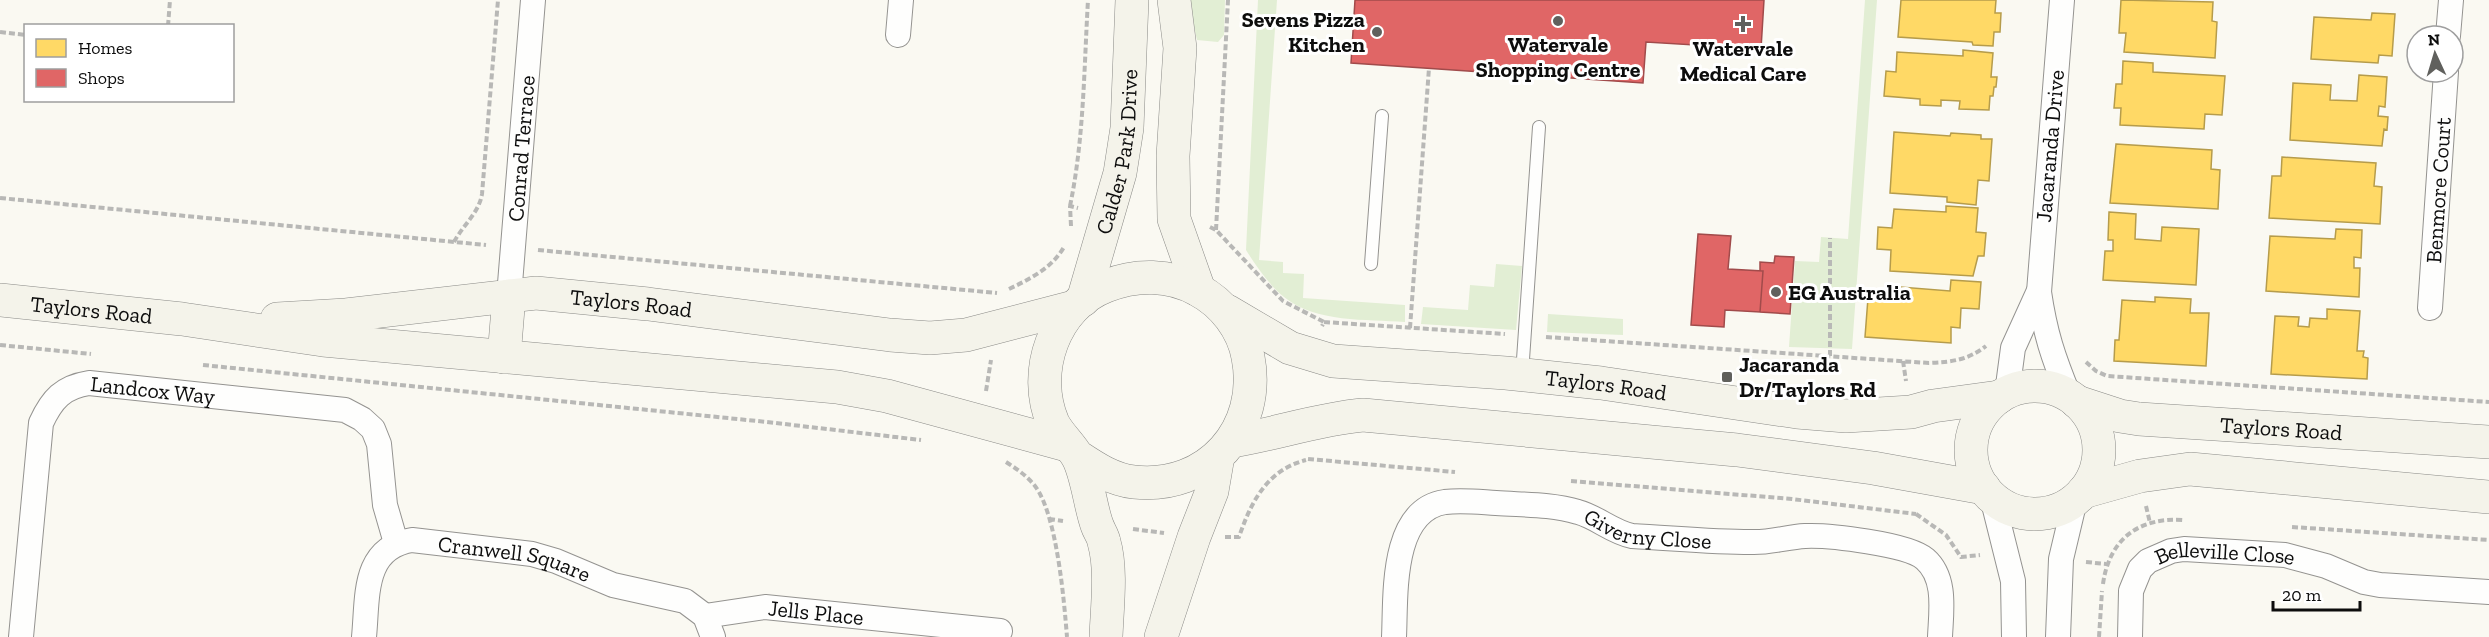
<svg xmlns="http://www.w3.org/2000/svg" width="2489" height="637" font-family="'Zilla Slab',serif">
	<style>
		.green { fill: #e2eed4 }
		.homes { fill: #ffd966; stroke: #b69c4b; stroke-width: 1.5 }
		.shops { fill: #e06666; stroke: #a14b4b; stroke-width: 1.5 }
		.lines { fill: none; stroke-linecap: round; stroke-linejoin: round }
		.lane-casing { stroke: #949390; stroke-width: 14 }
		.street-casing { stroke: #949390; stroke-width: 26 }
		.secondary-casing { stroke: #8a8a87; stroke-width: 34 }
		.path { stroke: #b8b8b6; stroke-width: 4; stroke-dasharray: 6 3; stroke-linecap: butt }
		.lane { stroke: #fefefd; stroke-width: 12 }
		.street { stroke: #fefefd; stroke-width: 24 }
		.secondary { stroke: #f4f3ea; stroke-width: 33 }
		.poi-dot { fill: #60605d; stroke: #fff; stroke-width: 2 }
		.labels { text-anchor: middle; dominant-baseline: central; stroke-width: 6; stroke-linejoin: round; paint-order: stroke }
		.poi-label { font-size: 22px; font-weight: bold; fill: #0d0d0d; stroke: #fff }
		.street-label { font-size: 22px; fill: #0d0d0d; stroke: #fff }
	</style>
	<rect width="100%" height="100%" fill="#faf9f2"/>
	<path class="green" d="M1188 0H1225L1224 35 1218 42 1197 40Z
		M1258 0H1277L1259 260 1283 262V273L1304 274 1303 298 1405 305V322C1366 319 1316 323 1284 297 1269 285 1256 266 1246 250Z
		M1865 0H1877L1852 349 1789 347 1795 261 1819 262 1821 237 1848 239Z
		M1496 264 1522 266 1516 330 1421 324 1423 307 1468 310 1470 285 1494 287Z
		M1548 314 1623 319V335L1547 332Z"/>
	<path class="homes" d="M1901 0H1996L1995 13H2001L2000 32H1994L1993 46 1973 45 1972 42 1898 37Z
		M2121 0 2213 2 2212 21 2217 22 2215 58 2124 52 2126 33H2119Z
		M2372 13 2395 14 2392 56 2379 55 2378 63 2311 59 2314 17 2371 20Z
		M1963 50 1993 53 1991 77H1997L1996 87H1994L1993 96H1990L1989 110 1959 109 1960 101 1941 100V106L1920 105V99L1884 96 1886 71 1896 72 1897 52 1963 56Z
		M2123 61 2153 63V72L2225 76 2222 115 2205 114 2204 129 2120 125 2121 108H2114L2116 84H2122Z
		M2359 75 2387 77 2385 107 2379 106 2378 116 2388 117 2387 130 2384 129 2382 146 2290 140 2293 83 2331 85 2330 100 2357 101Z
		M1894 132 1950 136 1951 133 1981 135V139H1992L1989 181 1978 180 1976 205 1947 202V197L1890 193Z
		M2116 144 2212 150 2211 169 2220 170 2218 209 2110 203Z
		M2282 157 2376 163 2374 186 2382 187 2380 224 2269 218 2272 176H2281Z
		M1946 206 1978 208 1976 232 1986 233 1984 256H1978L1973 276 1890 271 1891 250 1877 249 1878 227 1892 228 1894 209 1946 212Z
		M2109 212 2136 214 2135 239 2161 241 2162 227 2199 229 2196 285 2103 280 2105 251H2113V240H2108Z
		M2336 229 2362 230 2361 258 2354 257V268H2360L2359 297 2266 291 2270 236 2335 239Z
		M1951 280 1981 282 1979 309 1961 308 1960 328 1951 327V343L1865 337 1868 298 1888 299V286L1950 291Z
		M2155 297 2191 299 2190 313H2209L2206 366 2114 361 2115 340H2119L2122 300 2155 302Z
		M2327 309 2360 311 2357 351H2364L2363 357 2368 358 2367 379 2271 374 2275 316 2299 317 2298 326 2309 327 2310 318 2327 319Z"/>
	<path class="shops" d="M1355 0H1764L1761 49 1646 42 1643 83 1351 63Z
		M1698 234 1731 236 1728 269 1763 271 1760 312 1725 310 1724 327 1691 325Z
		M1775 256 1794 257 1790 314 1760 312 1763 271H1760V262L1774 263Z"/>
	<g class="lines">
		<defs>
			<path id="lane" d="M1371 264 1382 116
				M1522 374 1539 127"/>
			<g id="street">
				<path d="M2062 0 2039 292C2045 333 2053 357 2069 396"/>
				<path d="M898 35 901 0"/>
				<path d="M2448 36 2451 0"/>
				<path id="s1" d="M509 296 533 0"/>
				<path id="s2" d="M2430 308 2446 72"/>
				<path d="M2007 393 2013 348 2038 293"/>
				<path d="M1992 497 2013 581 2014 637"/>
				<path id="s3" d="M705 616 765 607 1000 631"/>
				<path id="s4" d="M21 637 41 423C52 399 63 387 89 383L345 410 362 419 373 429 379 444 385 505 396 543"/>
				<path id="s5" d="M364 637C368 597 362 548 412 540L532 554 556 561 613 585 685 601 705 616 713 637"/>
				<path id="s6" d="M1394 637C1396 597 1390 510 1445 502 1462 500 1479 502 1496 503 1523 505 1551 504 1578 512 1597 517 1612 532 1632 536 1672 538 1711 542 1751 542 1769 543 1787 537 1805 536 1829 535 1908 544 1925 559 1947 578 1941 612 1940 637"/>
				<path d="M2058 637 2061 559 2075 500"/>
				<path id="s7" d="M2130 637 2131 591 2140 569 2148 561 2171 551 2184 549 2285 555 2326 566 2364 582 2380 585 2489 592"/>
			</g>
			<g id="secondary">
				<path d="M1174 0 1180 48 1173 156 1174 219 1199 290"/>
				<path id="s8" d="M0 300 182 319 323 340 837 387 887 396 1067 445"/>
				<path id="s9" d="M1083 300 1120 173 1127 128 1132 0"/>
				<path id="s10" d="M1227 311 1290 348 1333 361 1506 373 1601 383 1797 412 1846 416 1911 412 1933 406 1999 397"/>
				<path id="s11" d="M277 319 346 315 536 293 648 304 890 335 930 338 966 335 1074 307"/>
				<path d="M504 357 509 296"/>
				<circle cx="2035" cy="450" r="64"/>
				<path id="s12" d="M2077 402 2120 416 2139 419 2489 442"/>
				<path d="M1232 441C1276 434 1318 419 1363 415L1737 450 1873 468 1984 488"/>
				<path d="M1077 456C1095 468 1113 480 1134 482 1208 490 1262 429 1248 357 1243 329 1223 303 1198 290 1170 274 1136 274 1106 286 1054 306 1031 372 1053 423 1059 435 1070 444 1077 456 1087 473 1090 506 1097 525 1099 531 1103 536 1104 542 1112 569 1107 609 1106 637"/>
				<path d="M2083 492 2140 476 2190 469 2489 497"/>
				<path d="M1161 637 1194 537 1212 491 1218 456"/>
			</g>
		</defs>
		<use href="#lane" class="lane-casing"/>
		<use href="#street" class="street-casing"/>
		<use href="#secondary" class="secondary-casing"/>
		<path class="path" d="M168 26 170 0
			M0 32 26 35
			M0 198 486 245
			M1070 206C1084 139 1084 68 1088 0
			M1071 226 1070 206 1078 208
			M1210 227 1216 230 1283 301 1324 322 1322 326
			M1216 230 1228 0
			M454 242C463 225 479 213 482 194L498 0
			M538 250 997 293
			M1009 289C1030 279 1052 268 1064 247
			M1324 322 1505 334
			M1410 328 1429 68
			M1546 337 1929 363C1952 362 1968 360 1986 346
			M0 345 91 354
			M1830 356V238
			M1903 361 1906 381
			M2086 362 2096 371 2107 376 2489 402
			M203 365 767 422 921 440
			M986 391 991 360
			M1308 459 1455 472
			M1006 462C1017 469 1027 476 1035 486 1057 515 1064 600 1067 637
			M1571 481 1792 499 1916 514
			M2146 506 2150 523
			M1916 514 1946 535 1961 557 1980 555
			M1049 519 1063 521
			M2292 527 2489 540
			M1133 529 1164 533
			M1225 537H1239C1251 502 1267 470 1306 460
			M2086 562 2106 564
			M2103 584C2109 540 2138 517 2183 520
			M2099 637 2102 591"/>
		<use href="#lane" class="lane"/>
		<use href="#street" class="street"/>
		<use href="#secondary" class="secondary"/>
	</g>
	<g class="poi-dot">
		<circle cx="1558" cy="21" r="6"/>
		<path d="M1740 15h6v6h6v6h-6v6h-6v-6h-6v-6h6z"/>
		<circle cx="1377" cy="32" r="6"/>
		<circle cx="1776" cy="292" r="6"/>
		<rect x="1721" y="371" width="12" height="12" rx="3"/>
	</g>
	<g class="labels">
		<g class="poi-label">
			<text x="1365" y="19" text-anchor="end">Sevens Pizza<tspan x="1365" dy="25">Kitchen</tspan></text>
			<text x="1558" y="44">Watervale<tspan x="1558" dy="25">Shopping Centre</tspan></text>
			<text x="1743" y="48">Watervale<tspan x="1743" dy="25">Medical Care</tspan></text>
			<text x="1788" y="292" text-anchor="start">EG Australia</text>
			<text x="1739" y="364" text-anchor="start">Jacaranda<tspan x="1739" dy="25">Dr/Taylors Rd</tspan></text>
		</g>
		<g class="street-label">
			<text transform="translate(2050 146) rotate(-85)">Jacaranda Drive</text>
			<text stroke="none"><textPath href="#s1" startOffset="148">Conrad Terrace</textPath></text>
			<text stroke="none"><textPath href="#s9" startOffset="153">Calder Park Drive</textPath></text>
			<text stroke="none"><textPath href="#s2" startOffset="118">Benmore Court</textPath></text>
			<text stroke="none"><textPath href="#s11" startOffset="356">Taylors Road</textPath></text>
			<text stroke="none"><textPath href="#s8" startOffset="92">Taylors Road</textPath></text>
			<text stroke="none"><textPath href="#s10" startOffset="392">Taylors Road</textPath></text>
			<text stroke="none"><textPath href="#s4" startOffset="345">Landcox Way</textPath></text>
			<text stroke="none"><textPath href="#s12" startOffset="207">Taylors Road</textPath></text>
			<text stroke="none"><textPath href="#s6" startOffset="364">Giverny Close</textPath></text>
			<text stroke="none"><textPath href="#s5" startOffset="224">Cranwell Square</textPath></text>
			<text stroke="none"><textPath href="#s7" startOffset="160">Belleville Close</textPath></text>
			<text stroke="none"><textPath href="#s3" startOffset="112">Jells Place</textPath></text>
		</g>
	</g>
	<rect x="24" y="24" width="210" height="78" fill="#ffffff" stroke="#9e9e9e" stroke-width="1.5"/>
	<rect x="36" y="39" width="30" height="18" fill="#ffd966" stroke="#9e9e9e" stroke-width="1.5"/>
	<text x="78" y="54" font-size="18" fill="#0d0d0d">Homes</text>
	<rect x="36" y="69" width="30" height="18" fill="#e06666" stroke="#9e9e9e" stroke-width="1.5"/>
	<text x="78" y="84" font-size="18" fill="#0d0d0d">Shops</text>
	<g transform="translate(2435 54) rotate(356)"><circle r="28" fill="#ffffff" stroke="#9e9e9e" stroke-width="1.5"/>
	<path d="M0-4.5L10 22L0 15L-10 22Z" fill="#60605d"/>
	<text y="-9" font-size="16" font-weight="bold" text-anchor="middle" fill="#0d0d0d">N</text>
	</g>
	<path d="M2273 601v9h87v-9" fill="none" stroke="#0d0d0d" stroke-width="3"/>
	<text x="2282" y="601" font-size="18" fill="#0d0d0d" stroke="#ffffff" stroke-width="4.5" paint-order="stroke">20 m</text>
</svg>
